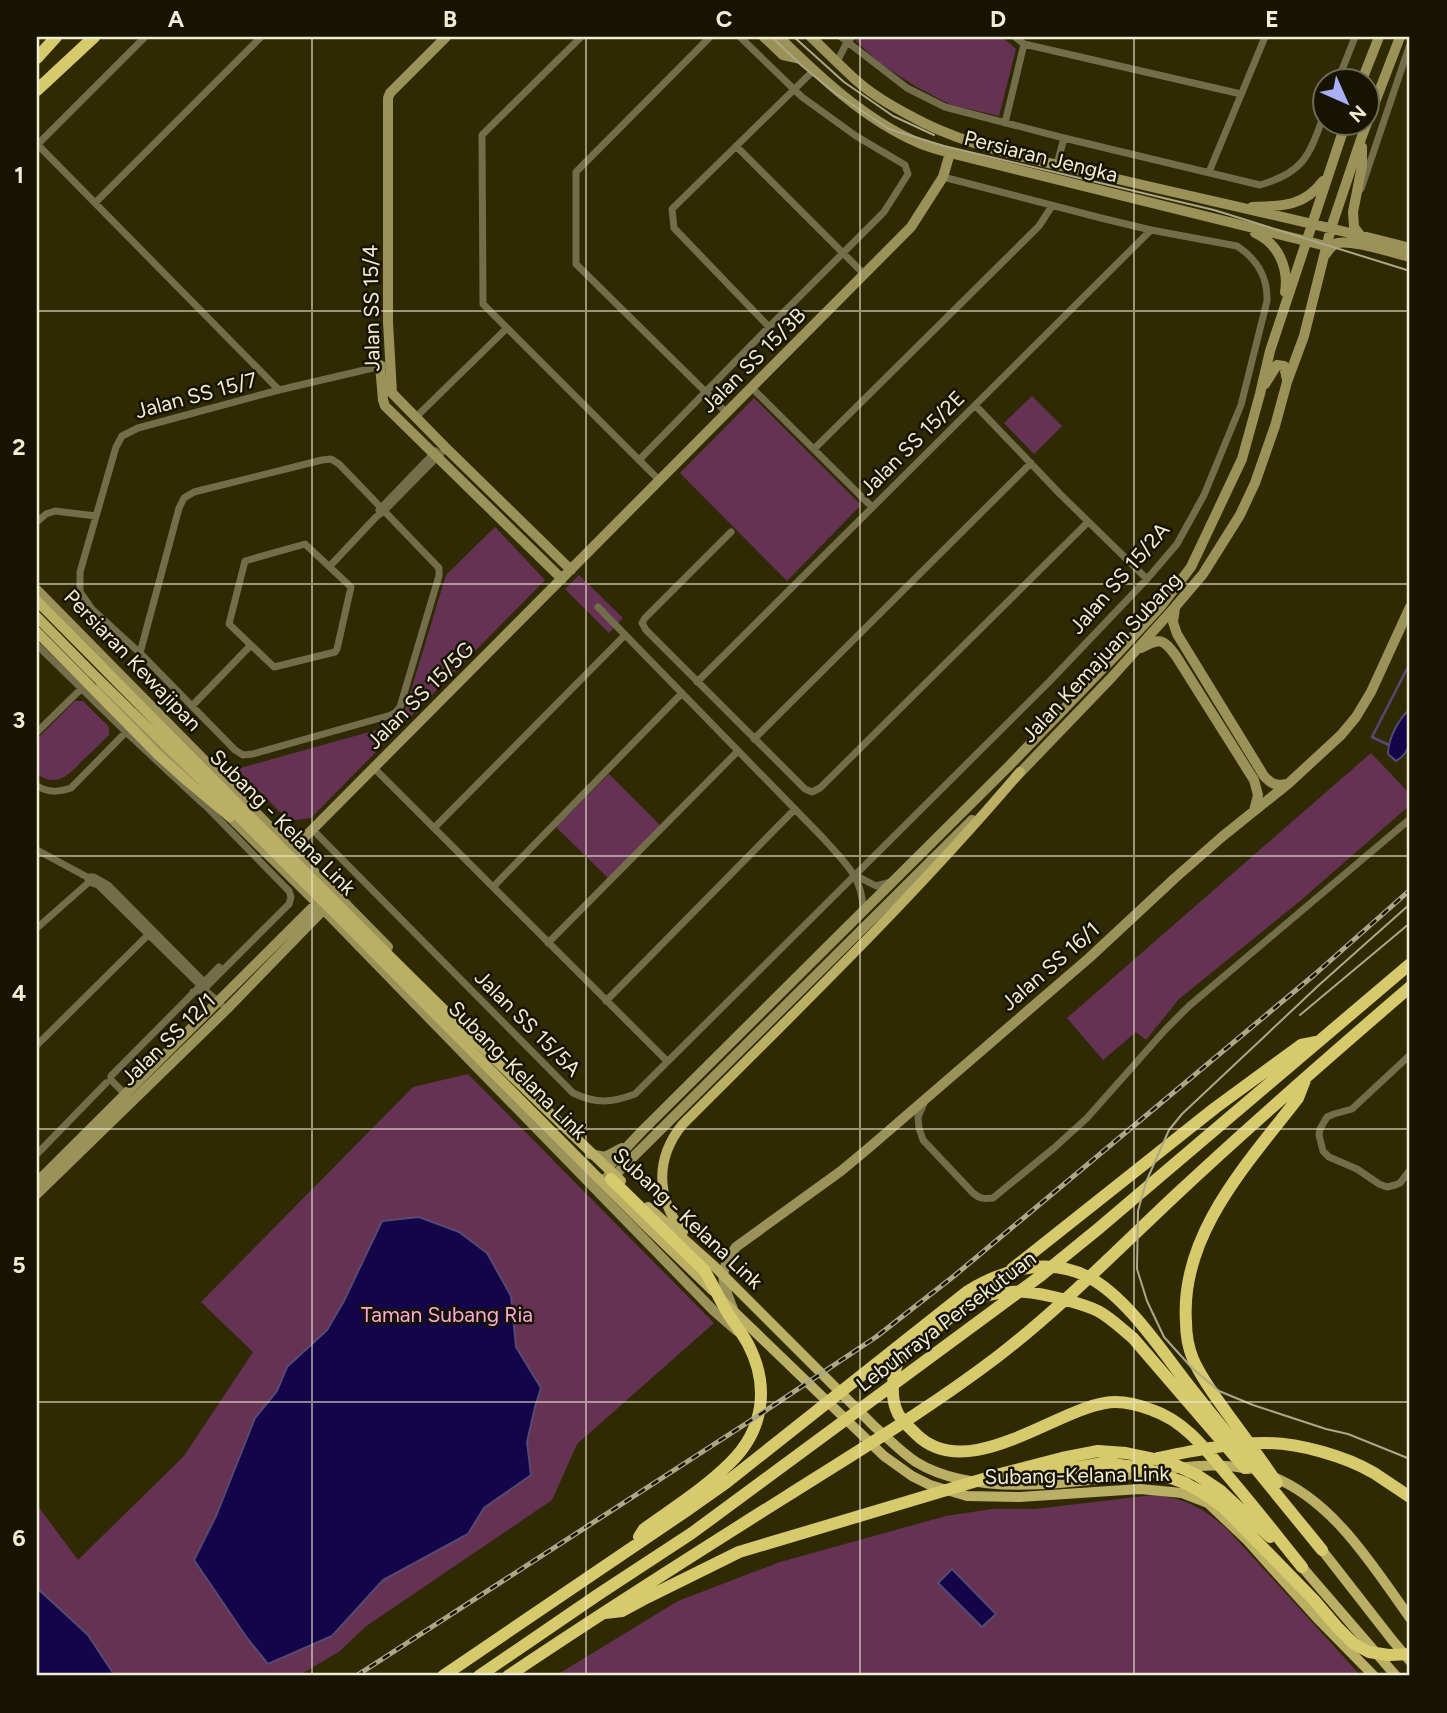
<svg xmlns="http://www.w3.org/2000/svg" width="1447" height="1713" font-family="Figtree,sans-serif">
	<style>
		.green { fill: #653254 }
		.water { fill: #140449; stroke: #564a72; stroke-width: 2 }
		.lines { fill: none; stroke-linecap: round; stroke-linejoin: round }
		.stream { stroke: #564a72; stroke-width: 2.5 }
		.street { stroke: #726d4a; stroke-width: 7 }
		.secondary { stroke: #9b9259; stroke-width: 10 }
		.primary { stroke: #baaf64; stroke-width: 10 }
		.highway { stroke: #d7ca6d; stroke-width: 12 }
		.tram { stroke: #aca789; stroke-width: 2 }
		.rail-casing { stroke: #aca789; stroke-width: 5 }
		.rail { stroke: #161301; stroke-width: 2.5; stroke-dasharray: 8; stroke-linecap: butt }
		.grid { fill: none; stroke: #f1edd3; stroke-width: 2; stroke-opacity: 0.55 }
		.labels { text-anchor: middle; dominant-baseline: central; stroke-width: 5; stroke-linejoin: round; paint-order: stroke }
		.street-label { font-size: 21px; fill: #f1edd3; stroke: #161301 }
		.park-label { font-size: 21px; fill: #fba9dd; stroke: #161301 }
		.neatline { fill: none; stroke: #f1edd3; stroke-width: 2.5 }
		.grid-label { font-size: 23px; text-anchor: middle; font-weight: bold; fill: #f1edd3 }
	</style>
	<rect width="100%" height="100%" fill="#302a04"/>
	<path class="green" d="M860 37H1002L1016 49 999 116 951 105 915 86 878 62 856 41Z
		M1032 396 1062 426 1034 454 1004 423Z
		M754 398 861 505 787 581 680 473Z
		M495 527 545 580 311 818 289 821 237 769 401 723 446 575Z
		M579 575 623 618 609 633 565 589Z
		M75 701H83L109 727V735C101 743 93 751 84 759 70 773 58 789 37 774V739Z
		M1371 753 1410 794V805L1300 901 1179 999 1146 1040 1136 1032 1103 1060 1067 1018Z
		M609 774 661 826 609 879 556 827Z
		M468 1074 714 1323 577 1444 552 1500 365 1627 340 1651 298 1676H37V1505L78 1560 184 1456 253 1352 201 1302 413 1087Z
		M1153 1495C1185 1498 1204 1508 1228 1530L1361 1676H555L678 1601 780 1562 946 1516 992 1509H1035Z"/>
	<path class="water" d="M1409 710H1410C1410 728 1415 751 1396 761L1388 754C1388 739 1398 720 1409 710Z
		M419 1217 459 1232 487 1253 511 1296 516 1347 541 1388 535 1407 527 1442 531 1475 484 1508 468 1534 383 1580 332 1636 268 1664 247 1638 194 1560 216 1516 255 1418 277 1391 287 1367 327 1330 344 1301 382 1221Z
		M952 1569 996 1614 982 1627 938 1583Z
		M37 1588 88 1635 115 1676H37Z"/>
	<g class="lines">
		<path class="stream" d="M1389 745 1372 737 1410 663"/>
		<path class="street" d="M581 37 482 135 483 304 660 481
			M710 37 576 172V264L727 413
			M841 37 907 88 945 107 1064 138 1260 185C1305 172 1309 155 1324 115
			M1015 37 1024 44 1241 94
			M837 62 847 42 852 37
			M1338 80 1355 37
			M1005 123 1024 44
			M37 144 279 390
			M37 145 145 37
			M736 146 864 274
			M1057 164 1064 138
			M1209 172 1265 37
			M1361 189 1410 44
			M95 203 261 37
			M769 327 674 228 672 209 814 70
			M752 388 872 507
			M975 405 1060 494 1147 579
			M416 417 507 328
			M814 449 1039 226 1052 206
			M639 460 769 327 884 212 908 174 905 165 856 136 802 97 740 37
			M379 510 436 451
			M37 522 46 514 55 511 96 516
			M731 532 645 618 642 623 646 630 805 789 812 792 820 788 1088 522
			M305 544 351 587 337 649 335 652 274 667 229 624 245 561Z
			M330 566 376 517 384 511 446 448
			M598 607 824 839C845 863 863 877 863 910
			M37 645 126 732 202 803 206 806 289 891 291 897 289 904 204 989 193 992
			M140 653 179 508 184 498 194 492 322 460 331 459 339 464 439 568V576L435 589 400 707 396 712 391 715 253 754 243 755 235 750 140 653 92 609 80 592V572L116 447 122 436 138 428 279 390 390 364
			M697 682 1151 230
			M192 706 250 646
			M37 732 82 688
			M754 739 1031 463
			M374 768 667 1061
			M37 786C49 793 59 792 71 788L126 732
			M434 828 625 635
			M313 830 573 1093C596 1104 611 1103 635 1094L1049 682 1147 579 1177 544 1204 495 1241 405 1267 301C1268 278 1257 259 1237 246L1151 230 1101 218 943 177
			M37 850 87 877 89 881
			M855 875 876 886 891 882
			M87 877H94L108 885 205 983
			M89 882 98 885 204 989 221 1004
			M493 887 682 693
			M37 928 89 882
			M548 943 738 751
			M606 1001 795 809
			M37 1045 151 932
			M1410 1055 1352 1109 1334 1114 1327 1117 1320 1129 1319 1135 1323 1151 1329 1157 1357 1169 1379 1184 1387 1187 1395 1185 1400 1183 1410 1170
			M127 1096 111 1080V1076L219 967
			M924 1103 918 1117 919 1128 923 1140 973 1193C980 1199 984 1199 993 1198L1054 1148 1087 1118 1165 1030 1189 1006 1410 819
			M37 1154 106 1083"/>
		<path class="secondary" d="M446 37 390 93 388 98V322L392 393 446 448 571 570
			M764 37 783 55 801 59
			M779 37C820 77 865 120 919 143 929 147 940 150 950 153L1326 246
			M811 37C826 51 841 67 857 81 876 98 901 111 924 123 977 149 1038 160 1096 174 1201 199 1306 221 1410 248
			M1362 80 1379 37
			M1252 207C1281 206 1304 207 1323 181
			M1255 233C1278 243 1289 268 1285 292
			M1360 235 1354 227 1353 212 1362 166V147
			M1326 254C1329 250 1332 244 1338 243 1355 240 1393 253 1410 257
			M380 365 383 400 385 406 562 579
			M1265 384 1277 365 1284 366 1287 380
			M37 590 388 947
			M1175 608 1173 622 1177 634 1264 776C1271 784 1276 786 1287 784
			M1141 648C1160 638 1163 638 1176 656L1254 780 1258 795 1254 811
			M100 688 193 781
			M1015 778 1112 677 1175 607 1203 574 1240 515 1255 483 1275 426 1287 382 1304 336 1331 228 1362 136 1400 37
			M226 813 324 910 714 1311 737 1331
			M292 850 911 227 943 177 950 153
			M590 1154 605 1157 622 1148
			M579 1172 597 1179H611L972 820
			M609 1174V1167L611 1164 642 1131 1009 766 1116 655 1162 605 1191 567 1242 459 1260 394 1270 351 1346 122
			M37 1182 322 898
			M37 1194 227 1009 327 906
			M733 1309C722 1281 717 1273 736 1247L841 1171 871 1146 1089 958 1175 878 1223 836 1289 783 1341 735 1356 717 1371 692 1410 607"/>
		<path class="primary" d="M37 601C230 796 422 992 621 1181
			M37 617 91 672 223 801 644 1224 713 1291
			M37 632 158 755 187 781 230 817
			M648 1207 714 1266 875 1427C889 1439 901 1452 916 1462 978 1500 1080 1481 1148 1472 1182 1467 1215 1462 1249 1469
			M683 1232C656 1198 655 1159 682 1125 797 1010 915 896 1020 772
			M724 1302 884 1456 912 1476 930 1485 967 1496 1020 1497 1140 1489 1182 1493 1208 1503 1246 1539 1317 1618 1374 1676
			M1271 1476C1334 1501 1372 1565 1410 1618
			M1322 1550 1393 1641 1410 1661
			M1302 1567 1396 1676"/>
		<path class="highway" d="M37 58 56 37
			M37 90 94 37
			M611 1179 704 1270C712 1283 719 1298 727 1312 734 1323 742 1333 748 1344 770 1386 764 1430 730 1463 705 1488 673 1508 644 1529L639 1537
			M1012 1269 1215 1108 1301 1045 1316 1042
			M992 1285 908 1350C905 1354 901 1358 898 1362 892 1375 891 1396 896 1409 899 1419 908 1426 916 1434 966 1484 1052 1412 1105 1403 1120 1400 1139 1405 1152 1410 1185 1421 1207 1451 1228 1476 1253 1505 1277 1536 1302 1567
			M979 1298C1009 1287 1036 1292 1066 1300 1077 1303 1088 1306 1098 1311 1111 1318 1122 1329 1133 1338L1245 1468
			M1158 1458C1192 1451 1230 1443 1265 1443 1299 1443 1345 1456 1374 1473 1386 1481 1398 1489 1410 1497
			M1014 1474 1035 1475 1103 1463 1144 1468 1185 1483 1203 1493 1223 1507 1276 1561 1314 1600 1337 1627 1354 1644 1369 1652 1389 1655 1410 1654
			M1277 1483C1261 1459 1244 1436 1227 1413 1215 1396 1201 1378 1193 1359 1188 1347 1186 1334 1186 1322 1180 1234 1248 1163 1298 1098L1305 1080
			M605 1613 622 1611 648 1597 739 1552 1000 1474 1062 1458 1098 1451 1126 1453 1169 1462 1197 1475 1221 1491 1270 1537
			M443 1676 686 1511 727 1482 968 1291C1004 1269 1050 1256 1090 1278 1129 1299 1165 1356 1194 1392 1236 1445 1279 1497 1322 1550
			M479 1676 599 1594 692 1533 1039 1277 1098 1229 1410 964
			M508 1676C600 1614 693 1555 787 1496 858 1451 930 1408 997 1357 1062 1307 1119 1248 1179 1192 1254 1122 1332 1054 1410 987"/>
		<path class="tram" d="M772 37 801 65 835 93 889 129 944 146 1214 210 1410 271
			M794 37 844 82 893 116 934 135
			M1410 904 1319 985 1182 1114 1169 1130 1146 1182 1138 1211 1137 1269 1147 1301 1164 1337 1192 1368 1219 1391 1253 1405 1326 1429 1348 1434 1410 1459
			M1300 1015 1410 923"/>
		<defs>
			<path id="rail" d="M356 1676 750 1421 876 1337 954 1276 1314 975 1410 890"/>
		</defs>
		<use href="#rail" class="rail-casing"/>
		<use href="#rail" class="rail"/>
	</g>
	<path class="grid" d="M312 37V1676M586 37V1676M860 37V1676M1134 37V1676M37 311H1410M37 584H1410M37 856H1410M37 1129H1410M37 1402H1410"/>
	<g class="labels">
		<g class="street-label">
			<text transform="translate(1041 156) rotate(14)">Persiaran Jengka</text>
			<text transform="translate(371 308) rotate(-91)">Jalan SS 15/4</text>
			<text transform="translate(753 360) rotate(-45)">Jalan SS 15/3B</text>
			<text transform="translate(196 395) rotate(-15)">Jalan SS 15/7</text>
			<text transform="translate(912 443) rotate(-45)">Jalan SS 15/2E</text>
			<text transform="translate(1119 578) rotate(-49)">Jalan SS 15/2A</text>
			<text transform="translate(1101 657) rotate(-47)">Jalan Kemajuan Subang</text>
			<text transform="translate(133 660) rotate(46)">Persiaran Kewajipan</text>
			<text transform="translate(420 695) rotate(-45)">Jalan SS 15/5G</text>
			<text transform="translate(283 822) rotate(45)">Subang - Kelana Link</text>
			<text transform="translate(1050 966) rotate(-41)">Jalan SS 16/1</text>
			<text transform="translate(528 1023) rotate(45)">Jalan SS 15/5A</text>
			<text transform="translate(168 1039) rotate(-44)">Jalan SS 12/1</text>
			<text transform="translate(518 1070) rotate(45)">Subang-Kelana Link</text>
			<text transform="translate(688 1218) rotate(43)">Subang - Kelana Link</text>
			<text transform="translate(946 1321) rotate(-37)">Lebuhraya Persekutuan</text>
			<text transform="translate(1077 1475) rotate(-1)">Subang-Kelana Link</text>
		</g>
		<g class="park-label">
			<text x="447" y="1314">Taman Subang Ria</text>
		</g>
	</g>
	<rect width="1447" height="1713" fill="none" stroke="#161301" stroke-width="77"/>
	<g transform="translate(1346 102) rotate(135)"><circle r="33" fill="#161301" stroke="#6e6a55" stroke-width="2"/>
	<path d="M0-5L12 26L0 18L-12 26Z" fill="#abaffb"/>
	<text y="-10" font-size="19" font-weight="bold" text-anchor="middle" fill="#f1edd3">N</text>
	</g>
	<rect x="38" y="38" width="1370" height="1636" class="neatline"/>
	<g class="grid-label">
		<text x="176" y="27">A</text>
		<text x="450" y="27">B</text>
		<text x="724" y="27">C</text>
		<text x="998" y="27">D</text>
		<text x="1272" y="27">E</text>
		<text x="19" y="183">1</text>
		<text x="19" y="455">2</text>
		<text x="19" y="728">3</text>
		<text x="19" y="1001">4</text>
		<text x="19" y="1273">5</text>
		<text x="19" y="1546">6</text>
	</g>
</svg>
